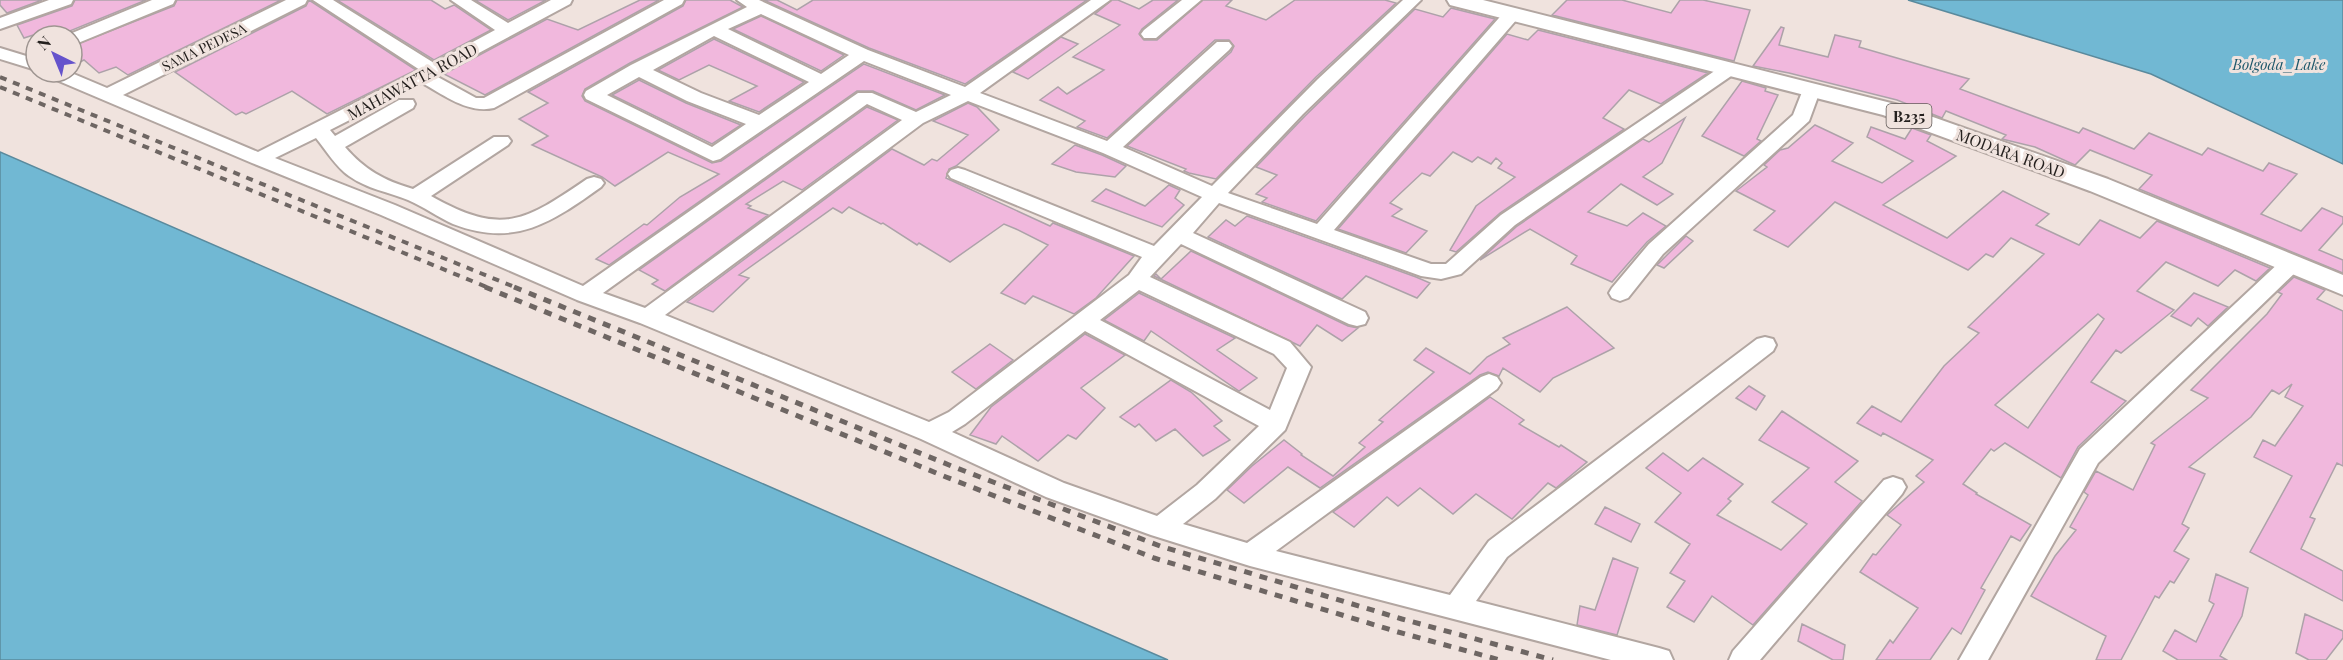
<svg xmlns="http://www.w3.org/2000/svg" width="2343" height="660" font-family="'Playfair Display',serif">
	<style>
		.water { fill: #71b8d3; stroke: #5a8a9d; stroke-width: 1.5 }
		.building { fill: #f1b8dd; stroke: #ada2a9; stroke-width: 1.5; fill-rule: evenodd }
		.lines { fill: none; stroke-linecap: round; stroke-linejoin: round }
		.minor-casing { stroke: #b2a6a1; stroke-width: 4 }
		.major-casing { stroke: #b2a6a1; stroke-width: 4 }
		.minor { fill: #fff; fill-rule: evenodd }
		.major { fill: #fff; fill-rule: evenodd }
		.rail-far1 { stroke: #6e6663; stroke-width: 4; stroke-dasharray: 7 7; stroke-linecap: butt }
		.rail { stroke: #6e6663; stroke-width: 5; stroke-dasharray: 8 8; stroke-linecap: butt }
		.labels { text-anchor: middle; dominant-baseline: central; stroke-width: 6; stroke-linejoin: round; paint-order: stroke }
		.far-street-label { font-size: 14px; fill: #24201e; stroke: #f0e3de }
		.far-water-label { font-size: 15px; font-style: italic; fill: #1e586b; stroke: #f0e3de }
		.shield { fill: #f0e3de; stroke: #615a58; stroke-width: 1.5 }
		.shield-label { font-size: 15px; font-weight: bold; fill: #24201e }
		.street-label { font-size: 16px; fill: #24201e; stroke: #f0e3de }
	</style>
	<rect width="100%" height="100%" fill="#f0e3de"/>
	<path class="water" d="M1908 0H2343V164L2151 74Z
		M0 152 1168 660H0Z"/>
	<path class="building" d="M0 0H42L7 13 0 5Z
		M75 0H146L65 33 58 27 24 38 17 25 72 6Z
		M177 0H281L128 75 116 67 99 73 84 60 72 66V46L174 6Z
		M309 0 416 70 327 114 292 91 246 114 242 112 236 115 175 72 306 6Z
		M337 0H431L445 9 454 5 491 30 434 60Z
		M475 0H546L508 20Z
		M640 0H659L485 95 444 74 547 19 578 30Z
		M686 0H730L743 7 630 63 585 89 582 96 585 101 712 163 721 161 864 64 945 95 916 110 873 91H857L609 265 596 259 644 224 647 225 680 197 719 174 668 152 615 186 602 177 532 145 548 136 519 119 548 103 528 92 683 6Z
		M764 0H777L797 10 813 0H1087L965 84 869 48Z
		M1112 0H1118L1139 9 1153 0H1178L1142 29 1139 34 1144 40H1157L1203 0H1232L1226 6 1266 20 1295 0H1385L1396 3 1316 77 1216 179 1189 173 1184 171 1186 169 1127 146 1231 52 1234 46 1229 40H1215L1107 138 1077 127 1085 121 1040 100 1058 87 1067 94 1104 70 1073 57 1120 25 1095 14Z
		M1567 0H1622L1671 13 1680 0H1703L1750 10 1734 61 1552 15Z
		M1451 8 1495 19 1316 221 1262 202 1267 198 1256 194 1277 175 1256 167 1305 116 1415 9 1443 17Z
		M761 16 844 55 821 71 733 29Z
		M1781 27 1784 28 1779 45 1828 57 1835 35 1861 41 1859 47 1969 79 1960 89 2079 133 2083 128 2134 149 2149 133 2202 155 2208 148 2263 171 2269 163 2297 174 2261 214 2301 231 2322 208 2343 217V223L2319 250 2343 260V273L2139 189 2152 175 2090 150 2075 165 2035 147 2002 139 2006 135 1946 111 1942 118 1897 100 1789 73 1753 66Z
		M1538 30 1708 73 1661 104 1629 90 1603 118 1624 129 1500 213 1456 252 1450 250 1476 206 1515 177 1498 168 1502 163 1496 158 1491 164 1478 157 1472 162 1453 152 1430 176 1422 173 1390 203 1402 209 1392 216 1427 231 1406 253 1338 229 1507 34 1528 40Z
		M1061 37 1078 44 1028 79 1013 72Z
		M714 39 804 82 759 112 729 101 757 86 709 65 679 80 658 70Z
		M639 80 686 103 741 125 712 144 612 95Z
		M1742 81 1766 88 1765 91 1778 95 1757 139 1761 141 1744 156 1702 136Z
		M968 103 977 107 999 130 956 166 949 169 946 178 1050 226 1053 223 1134 256 1096 298 1074 314 1033 296 1025 304 1001 293 1048 245 1016 229 1004 224 950 262 919 243 917 245 883 223 881 224 849 207 842 213 833 208 739 275 749 278 713 312 687 302 892 149 924 165 932 159 937 161 968 135 933 121Z
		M867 107 898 120 802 190 783 181 746 204 751 206 748 208 768 215 665 291 652 284 658 280 639 270Z
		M1685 118 1662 163 1643 177 1673 194 1657 205 1621 184 1588 212 1627 226 1643 213 1666 226 1647 242 1612 282 1571 264 1577 256 1530 229 1480 260 1516 227 1643 139 1649 142Z
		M1815 125 1853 143 1832 161 1882 183 1913 161 1867 137 1871 127 1905 139 1912 128 1931 135 1927 141 1956 156 1883 205 1947 238 2003 191 2049 214 2036 225 2079 245 2100 220 2140 238 2157 221 2270 268 2256 281 2235 270 2218 286 2166 262 2137 291 2174 310 2121 353 2116 350 2091 382 2126 401 2078 447 2061 478 2005 443 1994 451 1991 449 1963 484 1977 493 1976 494 2031 525 2020 541 2011 536 1981 588 1985 590 1961 634 1952 628 1930 660H1876L1890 640 1893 643 1918 608 1860 572 1873 554 1876 555 1901 525 1887 515 1924 482 1916 476 1933 460 1883 433 1881 436 1857 423 1872 406 1901 422 1944 366 1979 333 1968 327 2044 254 2011 238 1993 257 1986 254 1968 270 1835 202 1788 247 1754 230 1775 211 1736 191 1767 167 1764 165 1780 150 1788 148ZM2098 314 2104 319 2028 428 1995 405Z
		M1075 145 1102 155 1126 166 1115 177 1076 172 1052 164Z
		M1169 185 1180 190 1175 198 1184 205 1162 227 1092 201 1106 189 1145 206Z
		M1247 216 1416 277 1430 283 1417 298 1366 276 1342 299 1208 237 1226 220 1235 226Z
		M1686 236 1693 241 1664 268 1657 265Z
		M1191 251 1348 326 1358 328 1342 341 1317 325 1300 346 1154 276 1156 274 1161 279Z
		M2294 277 2325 290 2317 299 2343 311V466L2337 463 2310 517 2315 519 2301 549 2343 571V601L2250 552 2292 476 2254 457 2263 440 2275 446 2303 406 2285 397 2292 384 2279 394 2272 390 2251 417 2189 467 2205 474 2182 524 2189 528 2174 551 2189 559 2174 583 2170 581 2159 598 2155 596 2121 660H2096L2106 636 2031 596 2055 556 2076 530 2070 527 2088 495 2084 492 2096 471 2133 490 2155 445 2151 443 2208 398 2191 390 2267 314 2282 294 2278 292Z
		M1139 293 1235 338 1217 350 1257 378 1239 391 1151 331 1144 341 1104 320Z
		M2194 293 2228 307 2208 326 2198 318 2191 326 2171 316Z
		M1567 307 1614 348 1553 378 1540 392 1503 368 1499 376 1488 372 1480 375 1320 488 1288 467 1244 503 1227 490 1252 466 1284 440 1302 454 1301 455 1333 476 1365 447 1359 443 1383 422 1379 420 1434 372 1414 360 1426 348 1470 374 1487 357 1510 344 1503 338Z
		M1085 334 1125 355 1081 388 1105 408 1076 439 1068 435 1038 461 1002 436 996 444 970 435 991 407Z
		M990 344 1013 360 976 389 952 372Z
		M1171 380 1191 392 1222 421 1214 426 1230 440 1203 456 1175 429 1156 441 1139 424 1135 427 1120 417Z
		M1749 386 1765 396 1756 410 1736 398Z
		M1490 397 1524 420 1519 424 1559 447 1561 445 1587 462 1556 488 1548 483 1512 519 1476 494 1453 514 1420 488 1398 506 1387 497 1354 527 1333 512Z
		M1782 411 1858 461 1835 482 1862 501 1753 625 1712 596 1694 622 1667 607 1685 581 1670 573 1690 544 1655 522 1681 493 1646 468 1663 453 1688 471 1703 458 1743 484 1728 499 1731 501 1717 515 1781 550 1807 524 1772 502 1809 468 1759 440Z
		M1605 507 1640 524 1631 542 1595 524Z
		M1613 558 1638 568 1617 635 1577 625 1580 606 1595 610Z
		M2216 574 2248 588 2242 616 2220 656 2227 660H2178L2163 651 2175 630 2196 642 2214 604 2209 601Z
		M2305 614 2343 631V638L2326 660H2309L2296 653Z
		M1802 624 1845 645 1843 660H1833L1798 641Z"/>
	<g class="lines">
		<defs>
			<path id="minor" d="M49 0H73L71 4 0 29V18Z
				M152 0H175L173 4 78 43 72 44V36H65Z
				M286 0H307L305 4 123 95 258 152 420 70 313 0H333L434 63 495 30 451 0H471L508 23 551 0H572L570 4 436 76 476 98H484L664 0H684L682 4 494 108C468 114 444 95 422 83L330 130 335 136 399 100H413L415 104 413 108 345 147C365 170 383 180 413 189L494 137H508L511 141 508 145 431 196C502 236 524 222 587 179L594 177 601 179 604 183 601 187C552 222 515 248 453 224 438 217 424 207 408 200 389 192 367 189 349 176 336 167 326 150 316 138L275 158 395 205 583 286 858 93H872L916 112 951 95 864 61 720 159 713 161 586 99 584 95 586 91 631 65 747 7 737 0H759L868 50 965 87 1091 0H1110L980 93 1107 141 1217 42H1229L1232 46 1229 50 1123 147 1212 186 1318 79 1403 0H1421L1303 114 1228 193 1317 224 1506 10H1518L1521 14 1518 18 1334 230 1431 264H1446L1501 215 1722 66H1734L1737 70 1734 74 1515 225 1461 274 1441 279 1421 276 1219 203 1193 233 1365 312 1368 318 1365 324 1357 326 1349 324 1181 244 1150 277 1290 342 1311 367 1285 430 1215 499 1183 524 1247 543 1481 377 1489 374 1497 377 1501 383 1497 389 1276 551 1450 595 1489 541 1757 339 1765 337 1773 339 1776 345 1773 351 1507 557 1476 601 1659 648 1669 651 1673 660H1611L1250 566 1151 535 1046 497 921 439 640 323 577 300 381 215 252 163 47 76 44 72H69L107 88ZM761 14 849 55 821 74 728 29ZM714 36 809 82 759 115 701 93 653 70ZM639 77 687 101 746 124 712 147 607 95ZM968 101 1103 153 1202 197 1154 246 965 170 958 168 951 170 948 174 951 178 1142 257 1129 275 949 412 929 422 665 315 923 123ZM867 104 902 120 645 308 603 293ZM1139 290 1274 354 1287 368 1270 410 1100 320ZM1085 331 1259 426 1197 485 1157 516 1064 483 952 432 965 424Z
				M1182 0H1201L1156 38H1144L1141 34 1144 30Z
				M0 48 36 59V70L0 59Z
				M1811 85 1818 87 1820 91 1809 121 1663 254 1628 298 1620 301 1612 298 1609 293 1612 288 1649 244 1793 115 1804 87Z
				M2291 257 2299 259 2302 264 2299 269 2098 463 1988 660H1959L2080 449 2283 259Z
				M1893 477 1902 480 1906 487 1902 494 1760 660H1729L1733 651 1884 480Z"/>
			<path id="major" d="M1447 0H1483L1899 105 2108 179 2343 275V295L2090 191 1883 115 1450 5Z"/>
		</defs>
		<use href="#minor" class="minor-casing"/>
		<use href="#major" class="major-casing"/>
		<use href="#minor" class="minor"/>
		<use href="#major" class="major"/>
		<path class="rail-far1" d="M0 77 517 288
			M0 87 489 288"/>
		<path class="rail" d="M485 287 946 477 1154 558 1398 632 1500 660
			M514 287 954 467 1160 546 1402 619 1553 660"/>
	</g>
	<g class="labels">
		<g class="far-street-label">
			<text transform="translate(204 47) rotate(-26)">SAMA PEDESA</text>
		</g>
		<g class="far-water-label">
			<text x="2279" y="64">Bolgoda_Lake</text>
		</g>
		<rect class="shield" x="1886.5" y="104" width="45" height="24" rx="4.5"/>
		<g class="shield-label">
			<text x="1909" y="116">B235</text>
		</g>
		<g class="street-label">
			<text transform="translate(412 81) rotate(-28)">MAHAWATTA ROAD</text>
			<text transform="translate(2011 153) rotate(20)">MODARA ROAD</text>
		</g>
	</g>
	<g transform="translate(54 54) rotate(317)"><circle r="28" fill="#f0e3de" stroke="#9e9591" stroke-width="1.5"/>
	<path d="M0-4.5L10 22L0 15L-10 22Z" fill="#6553cc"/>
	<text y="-9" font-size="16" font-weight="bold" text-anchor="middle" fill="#24201e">N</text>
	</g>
</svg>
